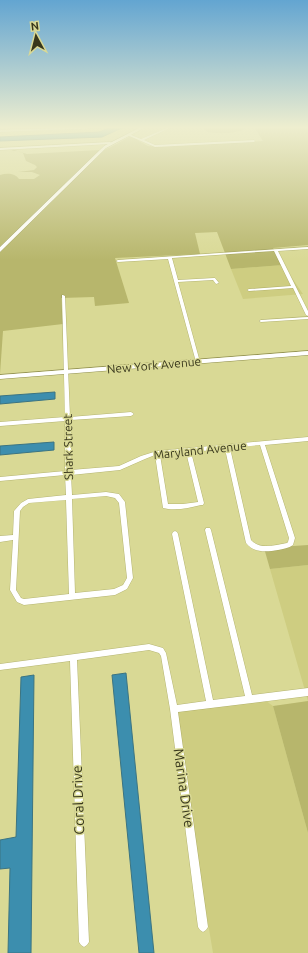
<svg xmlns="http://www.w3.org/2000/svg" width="308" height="953" font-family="Ubuntu,sans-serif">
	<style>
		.built { fill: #cecd81 }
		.green { fill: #b7b66c }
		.water { fill: #3c8eae; stroke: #3b7482 }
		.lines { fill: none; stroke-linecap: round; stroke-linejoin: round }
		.street-casing { stroke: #91904f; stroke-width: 0.5 }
		.secondary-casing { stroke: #91904f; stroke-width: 1 }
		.street { fill: #fff; fill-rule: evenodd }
		.secondary { fill: #fff; fill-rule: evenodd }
		.labels { text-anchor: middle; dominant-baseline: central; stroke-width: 3; stroke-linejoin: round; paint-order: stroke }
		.street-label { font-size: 12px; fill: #38371c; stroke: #d9d995 }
		.near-street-label { font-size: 14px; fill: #38371c; stroke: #d9d995 }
	</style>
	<rect width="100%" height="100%" fill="#d9d995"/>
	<path class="built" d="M283 265 303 294 243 299 231 269Z
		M308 565V701L270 569Z
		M262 698 273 706 308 833V953H213L173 713Z"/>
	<path class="green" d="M202 127H240L244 130C231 134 220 134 207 132Z
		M254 127H308V245L273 248 283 265 231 269 217 232 195 233 200 254 115 258 129 303 95 306 94 297 61 298 63 324 3 331 0 374V252L103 150C107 150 127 138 133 135L139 141 148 146 161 147 263 141Z
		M14 150 27 154 100 150 0 248V175C7 173 15 173 19 179H34L40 175 32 172H18L34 170 37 167 35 165 26 161 23 153 17 151H11Z
		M308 545V565L270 569 264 548Z
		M308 701V833L273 706Z"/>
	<path class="water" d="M111 127H124L102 137 0 141V137L99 132Z
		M55 392V399L0 404V396Z
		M54 442V450L0 455V446Z
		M126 673 154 953H139L112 675Z
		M34 675 31 953H8L10 868 0 869V840L16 837 21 677Z"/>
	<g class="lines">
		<defs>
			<path id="street" d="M87 127H102L101 128 0 132V130Z
				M169 127H172L144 140 155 145 254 140 255 141 254 142 155 147 127 135 129 134 141 139Z
				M111 142 110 144 0 150V148Z
				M308 247V249L278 251 308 311V316L306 315 293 288 249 291 247 290 249 289 291 286 274 251 172 258 178 280 214 278H215L219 283 216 284 213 280 178 282 200 362 198 363 196 362 168 259 118 262 116 261 118 260Z
				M62 295H63L65 296 70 417 131 412 134 414 131 416 71 420V470L119 466 141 456 157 451 308 437V441L265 445 295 538 293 545C289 548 283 549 278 550 266 552 254 553 246 543L225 449 191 452 204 503 203 505H201C189 508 175 511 163 508L155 455 145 459 120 470 71 475 72 495 106 492 119 494 125 502 133 578 127 589 115 595 24 605 17 602 10 590 13 540 0 542V536L13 535 14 511 21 503 28 499 66 495 65 475 0 481V477L65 471V421L0 426V422L65 417ZM260 445 289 538 288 542 287 543C275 545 260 550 251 540L230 448ZM186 452 198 502 183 504H168L160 455ZM106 496 115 498 119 503 127 578 123 585 114 589 75 593 72 499ZM66 500 69 594 24 599 21 598 16 590 20 511 23 507 29 503Z
				M308 317V319L261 322 259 321 261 320Z
				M206 528H210L211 530 252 695 308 688V696L178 712 208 927 206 930 203 932 200 930 198 927 170 709 161 656 159 653 149 650 77 660 89 942 87 945 84 947 81 945 79 942 70 661 0 670V664L149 644 163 648 166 653 177 705 206 701 172 534 173 532 175 531 177 532 178 534 213 700 245 696 205 530Z"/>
			<path id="secondary" d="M141 127H146L106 148 0 252V247L104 146Z
				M308 351V355L0 379V375Z"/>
		</defs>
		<use href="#street" class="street-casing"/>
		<use href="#secondary" class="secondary-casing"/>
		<use href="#street" class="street"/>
		<use href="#secondary" class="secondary"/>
	</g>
	<linearGradient id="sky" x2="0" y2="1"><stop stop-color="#63a5d1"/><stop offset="0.49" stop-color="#eeeecf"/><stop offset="1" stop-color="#eeeecf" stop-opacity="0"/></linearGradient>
	<rect width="308" height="260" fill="url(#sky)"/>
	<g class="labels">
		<g class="street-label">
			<text transform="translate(154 365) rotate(-5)">New York Avenue</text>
			<text transform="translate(68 447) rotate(-91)">Shark Street</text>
			<text transform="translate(200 450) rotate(-6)">Maryland Avenue</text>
		</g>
		<g class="near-street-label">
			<text transform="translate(184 788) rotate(82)">Marina Drive</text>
			<text transform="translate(78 800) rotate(-92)">Coral Drive</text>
		</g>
	</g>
	<g transform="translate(36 36) rotate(353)" stroke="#d9d995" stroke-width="3" paint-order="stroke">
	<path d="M0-3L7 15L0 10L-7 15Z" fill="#38371c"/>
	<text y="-6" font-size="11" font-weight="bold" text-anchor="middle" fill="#38371c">N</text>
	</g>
</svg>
